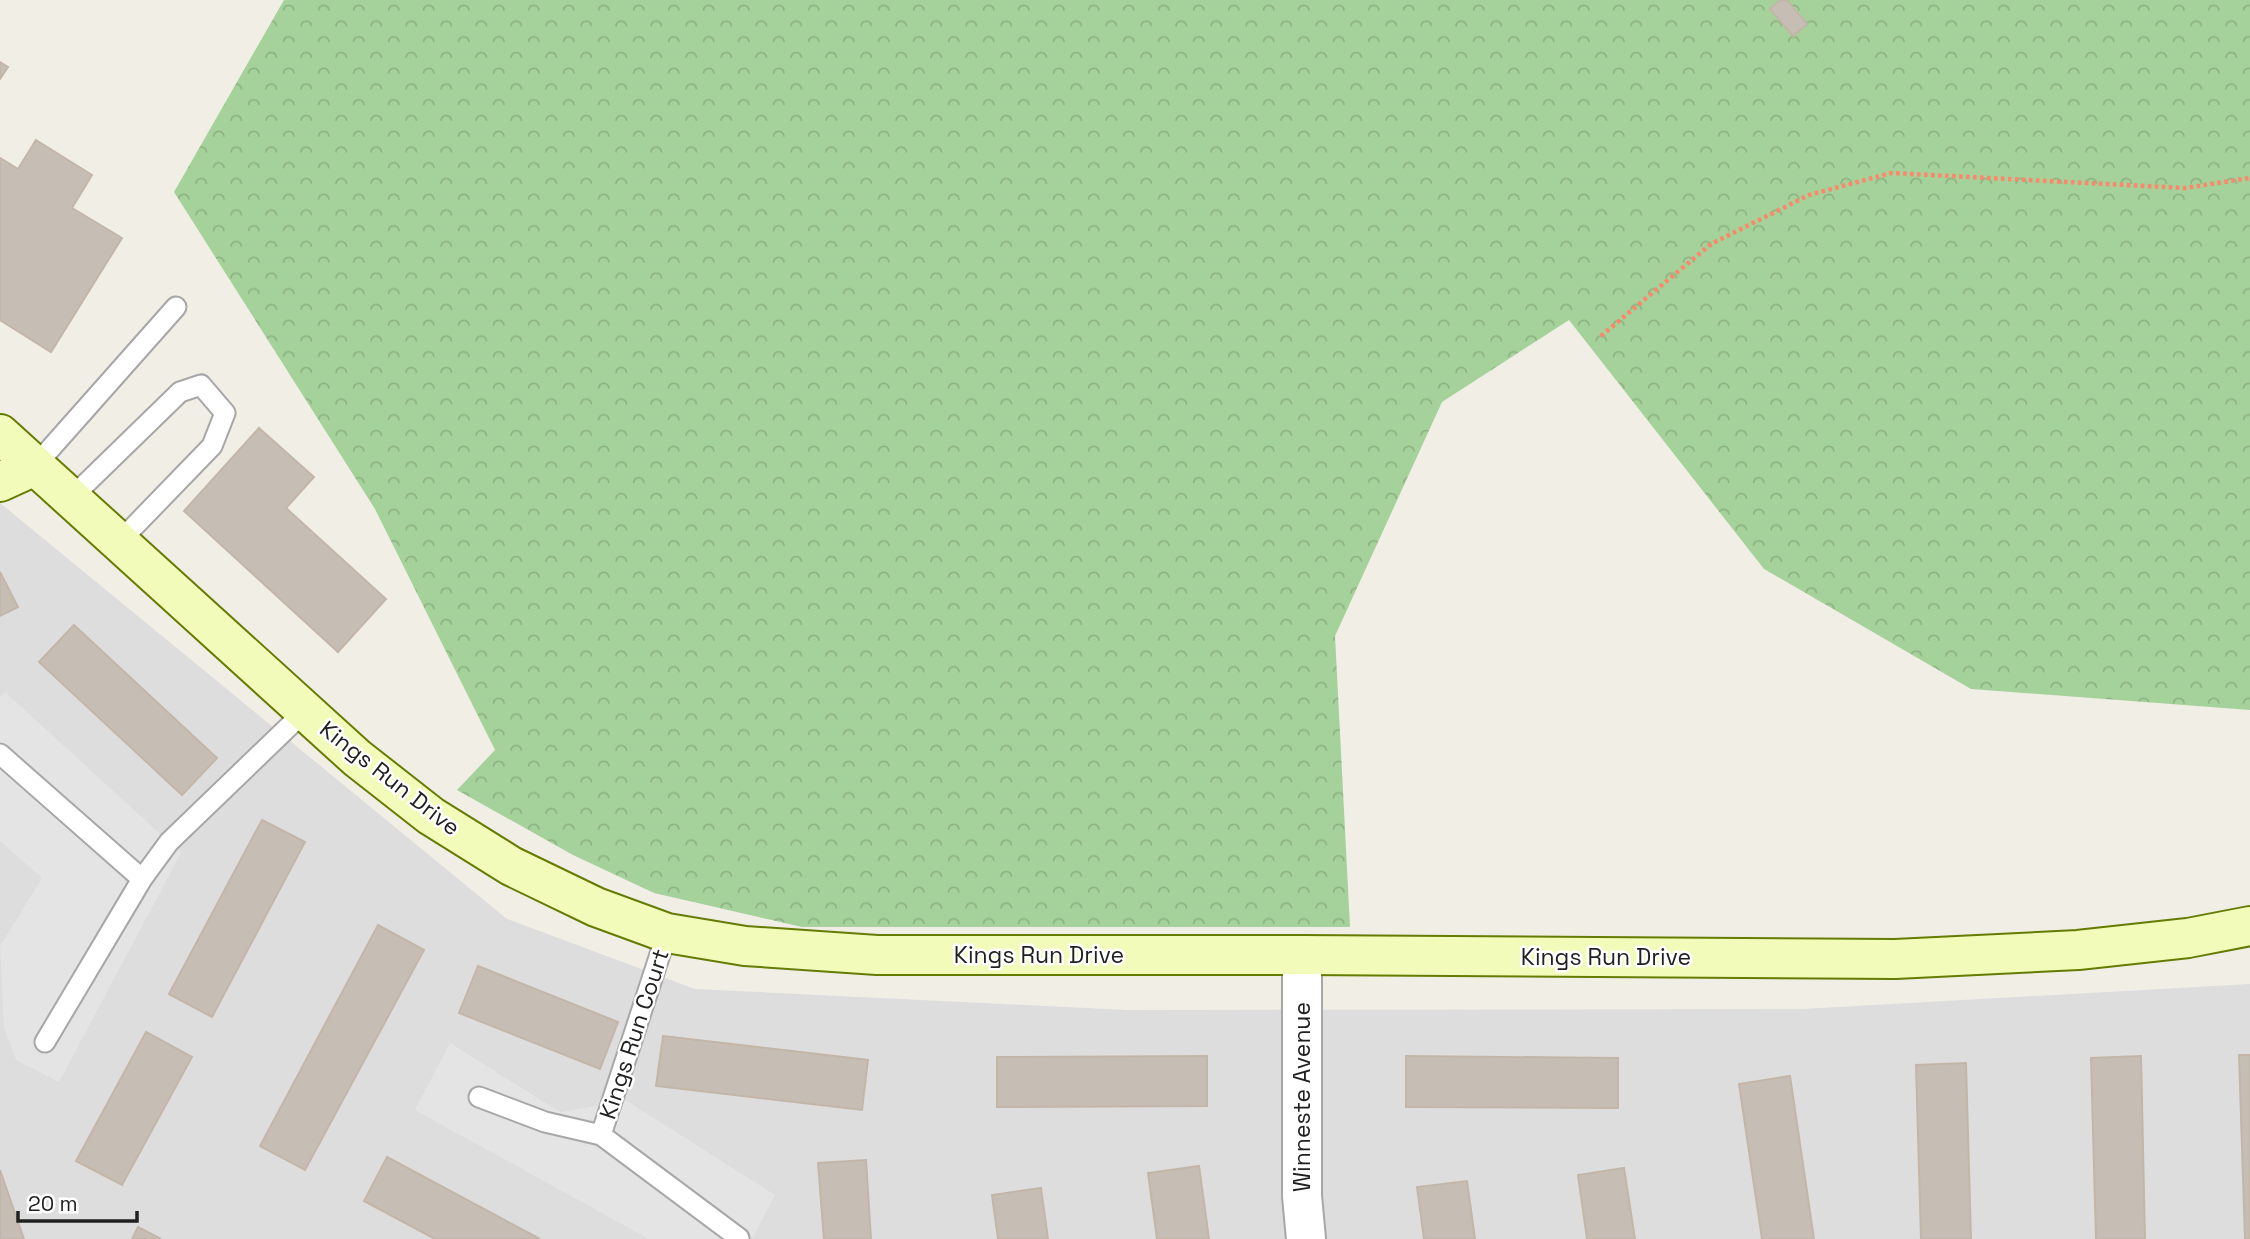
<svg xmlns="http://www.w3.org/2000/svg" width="2250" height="1239" font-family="'Space Grotesk',sans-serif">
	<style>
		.residential { fill: #dedddd }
		.forest { fill: url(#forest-crowns) }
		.parking { fill: #e4e4e4 }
		.building { fill: #c6beb5; stroke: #c3b6a8; stroke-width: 2 }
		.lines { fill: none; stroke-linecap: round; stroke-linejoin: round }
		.lane-casing { stroke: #a7a7a7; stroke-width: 23 }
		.street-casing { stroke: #a7a7a7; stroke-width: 42 }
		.secondary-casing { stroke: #647c02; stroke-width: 42 }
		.path { stroke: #fe866a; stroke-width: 4.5; stroke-dasharray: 3.5 3.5; stroke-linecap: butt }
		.lane { stroke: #fff; stroke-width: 19 }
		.street { stroke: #fff; stroke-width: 38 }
		.secondary { stroke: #f2fbb9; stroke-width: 38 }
		.labels { text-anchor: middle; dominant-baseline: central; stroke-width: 5; stroke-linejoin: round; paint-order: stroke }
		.street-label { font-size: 23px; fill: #202020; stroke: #fff }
	</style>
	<defs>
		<pattern id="forest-crowns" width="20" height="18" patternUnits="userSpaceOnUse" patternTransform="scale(1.75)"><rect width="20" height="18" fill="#a5d19a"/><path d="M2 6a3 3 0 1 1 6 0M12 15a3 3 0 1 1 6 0" fill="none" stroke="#8eb384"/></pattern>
	</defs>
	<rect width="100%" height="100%" fill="#f1eee6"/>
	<path class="residential" d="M0 503 507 919 695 989 1127 1010 1803 1009 2250 984V1239H0Z"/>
	<path class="forest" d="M284 0H2250V710L1971 689 1764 569 1569 320 1442 402 1335 636 1350 927H802L654 893 573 855 457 790 495 750 375 509 174 192Z"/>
	<path class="parking" d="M5 692 181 853 59 1082 16 1060 4 1027 0 946 42 878 0 841V697Z
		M450 1043 560 1112 627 1101 775 1195 752 1239H649L415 1110Z"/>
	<path class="building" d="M1780 0H1787L1807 24 1793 36 1770 9Z
		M0 62 8 67 0 79Z
		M36 140 92 175 72 208 122 238 51 352 0 320V158L18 169Z
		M259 428 314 477 286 508 386 599 338 652 184 511Z
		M0 572 18 607 0 616Z
		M74 625 217 758 182 795 39 662Z
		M262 820 305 842 212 1017 169 994Z
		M378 925 424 950 305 1170 260 1146Z
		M478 966 618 1022 600 1069 459 1013Z
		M146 1032 192 1057 122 1185 76 1161Z
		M663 1036 868 1060 862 1110 656 1086Z
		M2239 1055H2250V1239H2245Z
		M1207 1056V1106L997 1107V1057Z
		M1406 1056 1618 1058V1108L1406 1107Z
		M2141 1056 2145 1239H2096L2091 1058Z
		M1966 1063 1971 1239H1921L1916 1065Z
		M1790 1076 1814 1239H1762L1739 1084Z
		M387 1157 540 1239H435L364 1201Z
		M866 1160 871 1239H824L818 1163Z
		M1199 1166 1209 1239H1157L1148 1173Z
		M1624 1168 1635 1239H1587L1578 1175Z
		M0 1170 24 1239H0Z
		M1467 1181 1475 1239H1424L1417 1187Z
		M1041 1188 1048 1239H998L992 1195Z
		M138 1227 161 1239H132Z"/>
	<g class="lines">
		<defs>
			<path id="lane" d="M35 466 176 307
				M71 498 180 392 201 385 225 413 212 446 120 541
				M0 754 142 879
				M45 1042 142 879 169 842 305 711
				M479 1097 545 1122 601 1135 739 1238
				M601 1135 667 933"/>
			<path id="street" d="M1302 955V1196L1306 1239"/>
			<path id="secondary" d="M0 434 357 758 431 816 511 866 596 907 667 933 745 946 877 955H1302L1895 959 2078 950 2188 938 2250 926
				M0 482 35 466"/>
		</defs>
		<use href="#lane" class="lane-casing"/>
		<use href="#street" class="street-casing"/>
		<use href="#secondary" class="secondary-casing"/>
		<path class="path" d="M1601 336 1711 244 1809 195 1891 173 2185 188 2250 178"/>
		<use href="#lane" class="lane"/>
		<use href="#street" class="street"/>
		<use href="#secondary" class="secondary"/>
	</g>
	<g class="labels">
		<g class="street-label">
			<text transform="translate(390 778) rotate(38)">Kings Run Drive</text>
			<text x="1039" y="955">Kings Run Drive</text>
			<text x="1606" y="957">Kings Run Drive</text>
			<text transform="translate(634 1034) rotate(-72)">Kings Run Court</text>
			<text transform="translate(1302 1097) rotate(-90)">Winneste Avenue</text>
		</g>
	</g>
	<path d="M18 1211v10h119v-10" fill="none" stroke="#202020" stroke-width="3.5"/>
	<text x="28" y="1211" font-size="21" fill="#202020" stroke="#ffffff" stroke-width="5" paint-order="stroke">20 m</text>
</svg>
